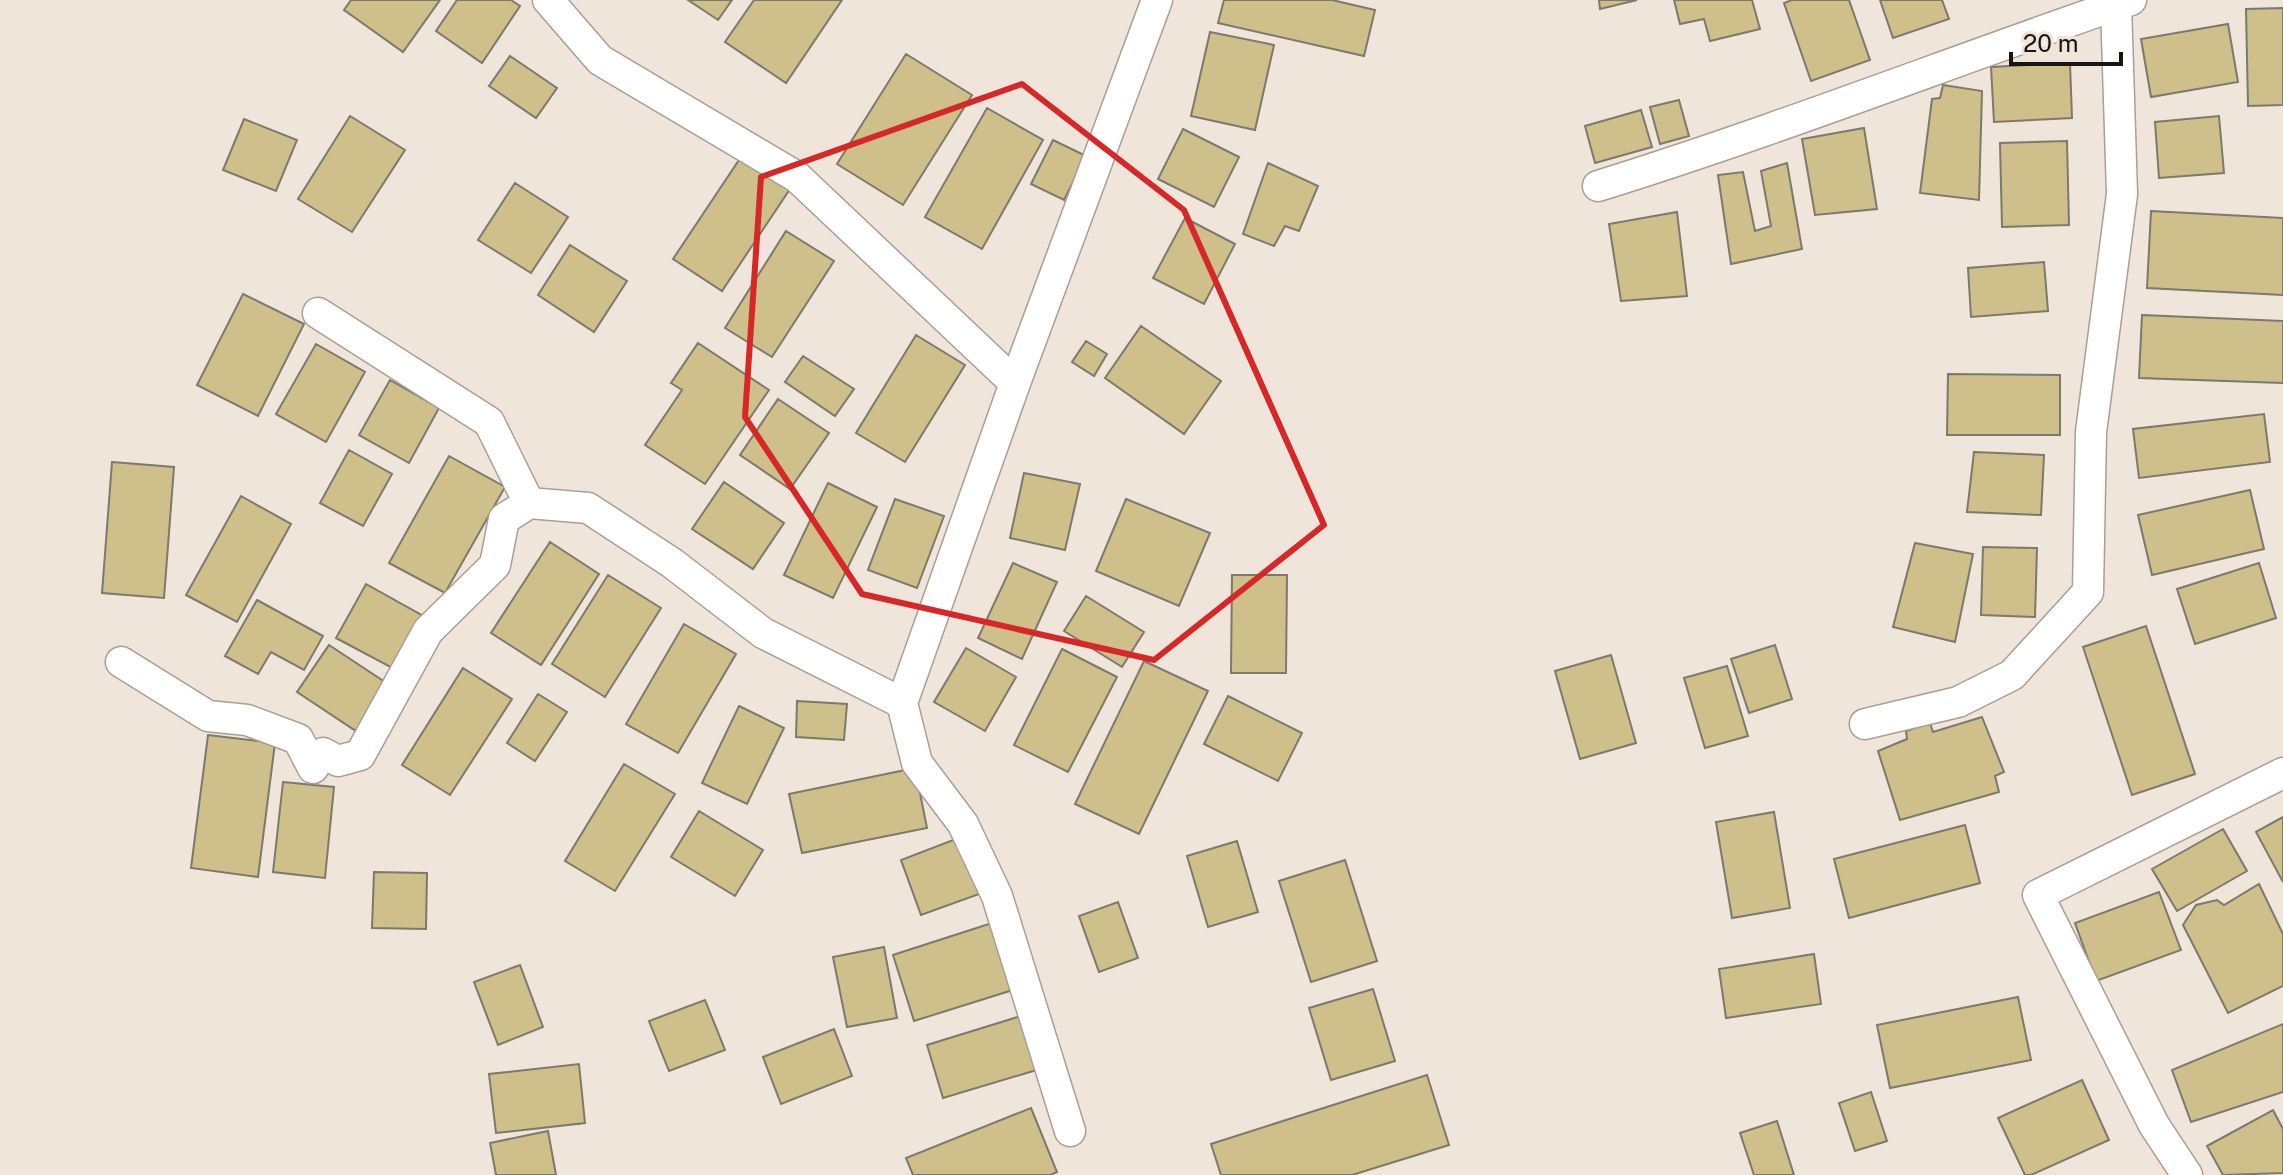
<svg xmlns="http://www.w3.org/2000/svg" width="2283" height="1175" font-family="'Public Sans',sans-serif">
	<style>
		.building { fill: #cfbf8b; stroke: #7c796d; stroke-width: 2 }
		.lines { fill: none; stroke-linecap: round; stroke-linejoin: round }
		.street-casing { stroke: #a99f95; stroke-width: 33 }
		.street { stroke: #fff; stroke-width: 30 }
		.marked { fill: none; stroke: #d62828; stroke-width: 6; stroke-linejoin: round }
	</style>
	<rect width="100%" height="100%" fill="#f0e5db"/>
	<path class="building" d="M351 0H440L403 52 344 10Z
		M457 0H511L520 6 482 63 436 31Z
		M688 0H732L718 20Z
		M754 0H842L786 83 725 42Z
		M1224 0H1332L1375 10 1364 56 1218 23Z
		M1599 0H1637L1600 9Z
		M1674 0H1752L1760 29 1710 41 1704 19 1680 24Z
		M1792 0H1849L1870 60 1811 81 1784 3Z
		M1880 0H1942L1949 19 1893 38Z
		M2283 8V105L2248 106 2246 9Z
		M2228 24 2238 82 2151 97 2141 39Z
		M1210 32 1274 45 1255 130 1191 116Z
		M906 54 972 95 903 205 837 164Z
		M510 56 557 88 536 118 489 86Z
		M2070 63 2072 118 1994 122 1991 67Z
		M1943 85 1982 91 1979 200 1920 193 1932 99 1940 98Z
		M1679 100 1689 136 1660 144 1650 107Z
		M987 108 1043 140 982 249 925 217Z
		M1641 110 1652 147 1595 163 1585 126Z
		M350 116 405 150 352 232 298 199Z
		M2219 116 2224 173 2159 178 2155 122Z
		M244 119 297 140 276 191 223 170Z
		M1864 128 1877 209 1815 215 1802 139Z
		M1183 129 1239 157 1214 207 1158 179Z
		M1053 140 1086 156 1064 200 1031 184Z
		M2067 141 2069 225 2002 227 2000 143Z
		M743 154 792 186 722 291 673 259Z
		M1268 163 1318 186 1299 231 1285 226 1274 246 1243 234Z
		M1787 163 1802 249 1731 264 1718 175 1743 172 1755 231 1771 226 1761 171Z
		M515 183 568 217 531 273 478 240Z
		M2151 211 2283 218V295L2147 288Z
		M1677 212 1687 296 1621 301 1609 224Z
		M1185 218 1235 244 1204 304 1153 278Z
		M786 231 834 261 772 357 725 328Z
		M570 245 627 281 594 332 538 295Z
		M2044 262 2048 311 1971 317 1968 268Z
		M243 294 304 324 258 416 197 385Z
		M2142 315 2283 321V383L2139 378Z
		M1141 326 1221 381 1184 434 1105 378Z
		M916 335 965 365 905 462 856 433Z
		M1086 341 1107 354 1094 376 1072 362Z
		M698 343 769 390 705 484 645 445 682 390 671 383Z
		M316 344 365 372 326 442 276 414Z
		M803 356 854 389 835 416 785 382Z
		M1948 374 2060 375V435H1947Z
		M390 380 439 408 409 463 359 435Z
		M778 399 829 433 790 489 740 455Z
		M2264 414 2270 462 2139 478 2133 429Z
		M349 450 392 474 363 526 320 503Z
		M1974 452 2044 455 2041 515 1967 512Z
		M449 456 505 487 445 593 389 563Z
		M112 462 174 467 164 598 102 593Z
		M1024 473 1080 484 1065 550 1010 538Z
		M724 482 784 523 753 569 692 529Z
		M828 483 877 507 833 598 784 575Z
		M2250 490 2264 549 2152 575 2138 515Z
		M241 496 291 524 237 622 186 595Z
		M895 499 944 516 917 588 868 570Z
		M1126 499 1210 533 1179 606 1096 571Z
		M550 542 599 574 541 665 491 633Z
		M1915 543 1973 554 1955 642 1893 627Z
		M1983 547 2037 548 2035 617 1981 615Z
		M1013 563 1057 582 1022 659 978 638Z
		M2259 563 2276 618 2195 644 2177 589Z
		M608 575 661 608 605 697 552 664Z
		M1232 575H1287L1286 673H1231Z
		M366 584 425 617 396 670 336 638Z
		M1086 596 1144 632 1122 667 1064 631Z
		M257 600 323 636 304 670 271 652 258 674 225 656Z
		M684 624 736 654 678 753 626 724Z
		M2146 626 2195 774 2132 795 2083 647Z
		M329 645 391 686 359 733 297 692Z
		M1775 645 1792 699 1749 713 1731 659Z
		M966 648 1016 677 985 731 934 702Z
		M1062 649 1117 677 1068 772 1014 745Z
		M1611 655 1636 743 1580 759 1555 671Z
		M1144 661 1208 691 1139 834 1075 804Z
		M1727 666 1748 736 1705 748 1684 678Z
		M463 668 512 699 450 795 402 765Z
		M538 694 567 712 535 761 507 743Z
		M1228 696 1302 733 1278 781 1204 744Z
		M797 701 847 704 844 740 796 737Z
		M739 706 784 728 747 804 702 783Z
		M1982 717 2004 772 1995 776 1999 792 1900 820 1878 751 1907 739 1906 731 1930 723 1933 732Z
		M208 735 275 743 258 877 191 868Z
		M624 764 675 794 615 891 565 861Z
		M915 768 927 828 802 853 789 794Z
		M283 782 334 787 325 878 273 872Z
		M699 811 763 850 735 896 671 857Z
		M1774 812 1790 908 1732 918 1716 822Z
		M2283 817V882L2256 832Z
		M1965 825 1980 883 1849 918 1834 859Z
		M2223 829 2247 871 2177 911 2152 869Z
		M961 837 982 893 921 915 901 860Z
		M1237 841 1258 912 1208 927 1187 856Z
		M1345 860 1377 961 1311 982 1279 881Z
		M374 872 427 873 426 929 372 928Z
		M2259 884 2283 934V986L2228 1013 2183 925 2196 905 2217 900 2224 905Z
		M2159 892 2181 950 2096 981 2075 923Z
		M1118 902 1138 958 1099 972 1079 916Z
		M995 922 1016 989 914 1021 893 955Z
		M884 947 897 1018 847 1027 833 957Z
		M1814 954 1821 1004 1726 1018 1719 969Z
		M520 965 543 1027 498 1045 474 982Z
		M1373 989 1395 1061 1331 1080 1309 1008Z
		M2018 997 2031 1060 1890 1088 1877 1025Z
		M705 1000 725 1050 669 1071 649 1021Z
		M1024 1015 1040 1069 943 1098 927 1045Z
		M2283 1024V1092L2191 1122 2172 1070Z
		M834 1029 852 1076 781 1104 763 1057Z
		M579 1064 585 1123 496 1133 489 1074Z
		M1427 1075 1449 1145 1352 1175H1221L1211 1144Z
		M2082 1080 2109 1140 2031 1175H2025L1998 1118Z
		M1871 1092 1887 1141 1855 1151 1839 1103Z
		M1031 1108 1057 1172 1050 1175H913L906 1158Z
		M2273 1110 2283 1129V1173L2223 1175 2207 1146Z
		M1777 1121 1794 1175H1754L1740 1133Z
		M548 1131 556 1175H496L490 1143Z"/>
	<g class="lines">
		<defs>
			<path id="street" d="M548 0 600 60 797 177 1015 383
				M1598 186C1778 130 1953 61 2131 0
				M318 313 489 422 529 503 588 508 672 563 763 633 902 703 917 763 963 824 997 896 1070 1131
				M121 662 208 716 247 720 298 739 313 768 323 753 338 761 360 755 428 631 495 565 504 519 529 503
				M902 703 1015 383 1157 0
				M1865 724 1958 702 2012 675 2088 592 2091 432 2122 194 2116 5
				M2187 1175 2154 1125 2038 895 2283 773"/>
		</defs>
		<use href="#street" class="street-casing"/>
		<use href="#street" class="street"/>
	</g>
	<path class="marked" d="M1022 84 1184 210 1324 525 1154 660 862 594 745 417 761 177Z"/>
	<path d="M2011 52v12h110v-12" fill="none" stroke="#191512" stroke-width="4"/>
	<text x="2023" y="52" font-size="24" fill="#191512" stroke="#f0e5db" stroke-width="6" paint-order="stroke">20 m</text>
</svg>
